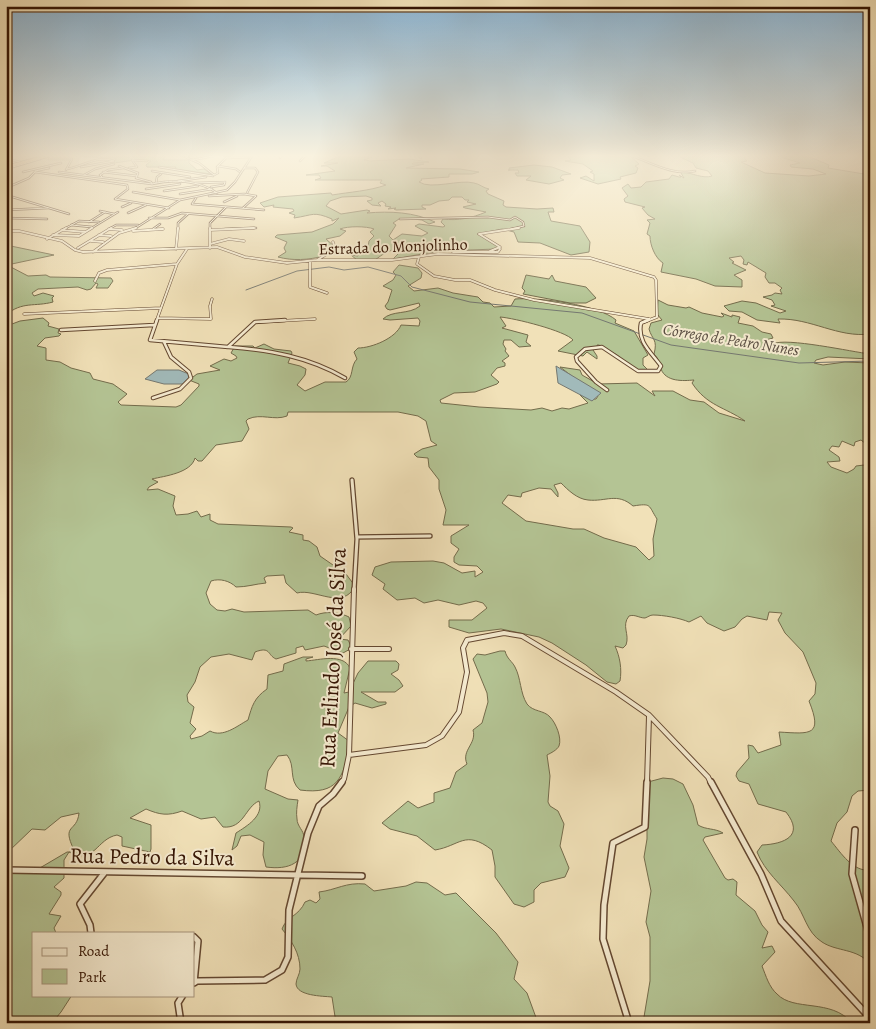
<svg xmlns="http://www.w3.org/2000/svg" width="876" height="1029" font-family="Alegreya,serif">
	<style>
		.green { fill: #b4c494; stroke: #746c4c; fill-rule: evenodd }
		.water { fill: #a1baba; stroke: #757871 }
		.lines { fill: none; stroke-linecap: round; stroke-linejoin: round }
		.stream { stroke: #757871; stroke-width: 1 }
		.minor-far5-casing { stroke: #634730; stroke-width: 2.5 }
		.minor-far4-casing { stroke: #634730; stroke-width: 3 }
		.minor-far3-casing { stroke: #634730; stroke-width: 4.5 }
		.minor-far2-casing { stroke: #634730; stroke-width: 5.5 }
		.minor-far1-casing { stroke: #634730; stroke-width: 6 }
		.minor-casing { stroke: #634730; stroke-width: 8 }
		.trunk-casing { stroke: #341403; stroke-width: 4 }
		.minor-far5 { stroke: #f6ecd1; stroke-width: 1 }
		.minor-far4 { stroke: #f6ecd1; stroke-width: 2 }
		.minor-far3 { stroke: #f6ecd1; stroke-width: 2.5 }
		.minor-far2 { stroke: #f6ecd1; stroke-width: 3 }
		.minor-far1 { stroke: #f6ecd1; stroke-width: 4 }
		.minor { stroke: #f6ecd1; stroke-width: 5 }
		.trunk { stroke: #e8c07c; stroke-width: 2.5 }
		.labels { text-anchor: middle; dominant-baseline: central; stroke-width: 4; stroke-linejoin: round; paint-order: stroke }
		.far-street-label { font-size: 16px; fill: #341403; stroke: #f6ecd1 }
		.far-water-label { font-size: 16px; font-style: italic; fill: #5a4e43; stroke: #f6ecd1 }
		.near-street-label { font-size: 22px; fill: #341403; stroke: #f6ecd1 }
	</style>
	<rect width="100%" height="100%" fill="#f1e1b8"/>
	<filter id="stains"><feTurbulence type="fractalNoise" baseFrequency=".004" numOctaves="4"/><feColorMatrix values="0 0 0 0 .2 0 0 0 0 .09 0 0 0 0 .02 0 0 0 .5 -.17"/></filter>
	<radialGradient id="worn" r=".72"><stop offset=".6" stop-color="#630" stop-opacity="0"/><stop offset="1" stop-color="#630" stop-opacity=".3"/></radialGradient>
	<path class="green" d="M165 156 163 160H189V163L197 170 204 169 211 174 175 169 176 167H147L146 165 151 161C137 157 125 163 110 163L116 160 115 158 83 157Z
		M340 156 370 157H372L364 160 370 161 409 159 429 162 413 163 412 164H424L406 168 460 169 479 172 472 174H449V177L421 179 422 180 419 182C431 190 460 179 474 183 480 184 483 188 489 189L486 191 488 194 504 201 503 205 506 207 537 209 553 208 554 212H548L551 221 580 226 590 242 589 252 571 255 540 243 518 242 514 232 502 229 477 234 492 241 499 247 497 249 440 251 393 259 401 251C391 247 382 255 375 260H357L351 255 358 256 357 250 368 247 369 241 374 236 370 232 374 229C366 226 348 226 340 229L346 231 340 236 326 239 335 247 319 255 324 256C308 260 293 261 278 257L286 252 284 248 287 242 275 237 277 235 312 232 333 224 339 218 332 221V219C313 211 314 215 294 218L295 215 289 213 294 211 293 209 273 207 274 205 264 207 260 203 278 197 331 193 332 195C350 192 369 191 386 185L380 183 382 180H315L321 178 319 175H306L335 171 327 166H321L338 163H324ZM366 196 372 198V200L367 201 372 205 381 206 378 203 382 201 386 204 385 206 391 207 388 209 396 208 394 209 396 210 426 209 422 207V205H430L439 201 449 200 452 197H462L465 200H469L467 202 476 204 463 207 465 208 486 212C472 218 458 221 443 219L441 222 445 226 443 227 419 224 415 226 428 233 422 236 402 234 393 240 389 236 396 225 393 223 399 219H413L422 220 429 224 435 222C414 212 390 211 367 213L370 211 367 210 341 214 326 206 330 201 342 197Z
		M567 156H630L639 164 635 166 638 168 636 173 620 177 621 179 598 184 580 178 586 176 594 181V174L590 172 593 171 583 164 565 161 571 160Z
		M678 156H743L747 161 741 162 765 173 809 176 826 174 813 169 791 167 790 165 800 163 778 156H812L810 157 829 165 828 168 870 175V334C838 338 811 318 778 319L780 323 757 320 742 312 729 311 724 306 742 301 756 303 780 313 786 311 771 306 775 305 772 300 763 297 772 295 775 293 782 294 780 290 782 288 775 283H769L765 277 766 273 748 262 747 265 743 264 744 260 741 256 729 258 734 262 732 263 746 270 734 275 742 280V287L715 286 696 279 661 272 663 263C655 258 650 245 650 236L647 234 650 223 647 220 655 219 648 215 642 208 645 207 625 202 624 199 628 196 622 188 628 184 631 188 641 187 646 182 669 179 672 175 679 177H681L679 175 684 178 681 173 683 172C692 173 703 179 712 176L708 171 696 168 693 163Z
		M534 165 552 167 571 174 562 175 560 178 564 180 549 184 526 180 531 176H517L515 173H519L518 170H508H510L509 168Z
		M6 245 54 255 7 265 28 276 46 275 50 277 111 278 113 281 108 288H96L98 284 96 283 91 289 87 290 78 287 38 289 32 293 34 296 43 293 54 296 52 298 53 302C35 307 22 301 6 315Z
		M399 265 418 268 422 273 421 278 408 286 414 291 438 288 453 293 478 297 483 302 490 303 494 307 511 306 515 299C539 297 599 305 616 320L615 323 634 331 648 355 643 358V365L647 369 639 372 617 355 599 345H597L598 348 593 350 597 356V359L587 352 583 356 558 351 573 340C566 331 514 318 500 317L506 326 502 328 528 335 526 342 531 346 519 347 511 340H504L503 344 506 349 505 351 509 356 502 361 505 363V366L497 368 491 375 499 382 497 384 475 392 454 393 440 400 441 403 479 407 531 410 542 408 552 411 562 408 569 409 588 403 580 395 582 393 592 399H596L598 396 560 367 580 370 582 375 598 384 637 383 655 396 652 391H673L690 400 704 402 719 413 745 421C725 407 707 406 692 383L694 380C683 381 666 382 661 369 659 363 659 359 654 354 658 339 652 340 649 329L651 323 662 320 657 314 658 300 668 305 686 308 689 307 702 313 722 317 724 316 721 313 732 317V315L740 317 738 323 753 326 762 332 771 334 773 338 766 340 767 342 773 344C785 337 853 352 870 354V359L828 357 816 360 814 363 823 365 845 362 870 363V450H868L866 444 861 440 855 442 854 446 842 441 839 447 832 446 829 450 839 457 840 461 827 462 831 467 847 473 854 469 856 466 864 465 866 469H870V784L867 787 870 790 858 791 852 796 847 812 837 823 831 841C841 853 853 872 870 870V964C857 948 837 952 822 942 806 932 805 914 794 901 781 884 765 872 757 852L762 845C784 844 805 836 786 812L758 804 749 784 739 781 736 776 737 772 749 758 748 745 753 746 758 753 781 745 779 732C811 734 823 736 809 701L815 694 816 683 803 652 785 633 778 620 782 613 769 612 767 620 747 616 742 619 735 627 724 631 707 623 701 616 689 622C680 618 663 615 653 615 650 615 648 617 645 618 639 618 635 614 629 616 621 626 630 634 626 645L623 648 615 646C620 657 622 669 620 681L616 684 607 682 586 665 552 643 539 637 501 629 469 633 449 627V620H472L487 608 483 603 476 601 459 605 438 600 424 603 415 598 397 600 383 589 385 584 372 575 375 567 391 562 433 561 444 563 462 573 475 571V577L483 572 477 566 459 565 454 562V557L459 549 451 543V536L469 525H443L446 510 439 489V480L429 467 428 458 417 457 414 454 422 449 437 445 431 441 426 421 418 416 398 412H288L287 416C274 421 261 413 248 419L246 421 249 429 242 441 216 445 202 461H198L195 458C191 473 165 476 152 479L158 482 149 487 147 490 158 489 175 496 173 506 176 515 188 514 197 511 201 517 210 514V520L218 524 291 527 293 528 289 532 303 535V540L309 541 317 547 320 556 346 574 355 586C343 611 315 588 297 593L286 583 284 575 267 576 264 578 266 583C255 584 247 587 236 587 230 581 220 578 211 581L206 593 210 604 217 610 225 611 232 609 244 612 308 610 316 615C326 611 339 612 349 617L351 626 339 639 348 640 352 648 343 653 324 646 305 650 303 646 296 648V653L276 659C267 655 271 646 255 652L252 660 229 654 211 657 200 667 195 682 187 695 188 702 194 707 190 723 196 729 190 736 191 739 202 736 210 731C223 738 237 726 248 720 252 706 254 698 267 689L268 675 283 671 284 664 303 657H313L306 659V661C319 660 343 653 350 668L344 693 349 692 358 673 368 661H396L399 664 398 670 391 674 399 680 403 686 395 692H361L378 702H386V704L372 708 355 703 349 707 338 733 349 741 350 745C343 778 338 795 300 790 288 780 296 766 287 755L278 756 268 771 265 789 288 799 298 800C297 806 296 813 297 819 297 826 304 831 304 837 307 864 288 870 266 867L263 855 264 842 250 835 241 836 237 846 232 850 236 833C247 826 264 816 259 801 245 807 244 829 223 827L215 817 201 819 182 811C168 816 160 815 146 809L130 818 151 825V849L150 852 122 846V837L117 835C96 839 95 865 69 852L64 860V878L54 887 61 892V895L49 914 61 916 54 928 56 933H34V995H72L61 1012 52 1023H6V874L20 871 33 872 67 852H73L74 850C61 823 77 833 79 813L61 817 45 830 32 829 8 852 6 851V322L11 320 12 324 20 321 43 318 49 323 48 326 59 329 58 333 61 334 59 336 45 338 37 346 46 348V360L60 362 71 368 90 373 93 379 113 384 127 394 118 402 121 405 176 407 181 405 199 386V384L189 380 197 374 220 370 210 366 224 359 231 361 237 358 236 356 231 353 235 346H253L255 348 264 344 274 349 291 351 292 353 288 363 300 366 306 369 305 375 297 385 305 391 325 382H346C354 377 350 366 357 359L354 352 358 348C372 348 396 338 401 325L419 326 420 321 418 318 390 320 383 319C392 310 409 315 420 306L419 303 390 310 387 309 385 306 388 302 392 290 383 286 393 280 396 275 393 272ZM561 483C568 490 577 499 588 500 606 502 617 492 633 506 652 503 648 505 657 519L653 539 654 556 649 560 636 547 604 538 584 529H573L526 521 502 503 508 495 521 497 522 493 539 488 551 489 558 497V493L554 485Z
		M526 275 549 279 552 275 555 281 586 287 596 298 586 303H570L523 294 525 291 522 288Z
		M500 651H505C507 659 512 661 515 667 521 678 520 693 527 704 533 712 544 710 550 717 556 723 562 738 559 746 557 750 551 753 547 755L550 776 548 802 550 806 558 811 564 824 560 846 569 868 565 877 541 883 534 890V902L524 907 514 904 495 877V866L492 850C465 829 460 846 435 850L417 836 390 829 382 823 408 801 418 808 434 802V793L450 788 456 772 467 764C461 750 477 744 473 730L482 723 488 702 487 693 473 659 477 654 485 655Z
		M663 778 673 779 683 784 693 805 698 825C706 830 715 828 723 833L705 837 703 840 725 878 728 880 733 879 737 882 736 895 755 911 762 925 768 932 762 948 772 946 775 952 762 966C766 976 769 987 777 994 794 1012 831 998 852 1023H643L650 981V937L646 922 651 891 644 857 647 839V829L644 822 648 782Z
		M416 882 427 883 445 895 456 893 496 933 518 962 514 979 527 993 538 1023H336L332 997C322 996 297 996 296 984 296 979 300 974 300 969 300 953 291 940 282 929 286 917 299 916 305 902L310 900 316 903 320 899 319 892C336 890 346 882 365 884L374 891 406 886Z"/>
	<path class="water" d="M556 366 601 393 592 401 558 383Z
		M157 370H179L191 375 183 384H164L145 379Z"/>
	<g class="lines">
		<path class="stream" d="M246 290 297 271 329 267 344 270 368 267 401 276 412 287 470 302 582 313 671 345 799 363 870 361"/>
		<defs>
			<path id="minor-far5" d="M183 156 199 163 214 175
				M419 156 421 158
				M632 156C652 163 673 176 695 171
				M227 158 250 157
				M280 158 281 156
				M49 159H72L66 170
				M12 160 20 162
				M192 160 214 156
				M300 161 305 156
				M119 166 138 173 136 178 151 182 152 184C173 179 199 180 217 193
				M218 166 236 169 240 172
				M159 167 213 176
				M129 168 137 167 132 160 147 161
				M244 168H255L258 172 247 193
				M6 169 40 159
				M67 169C83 166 98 155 114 161L81 167
				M35 171 49 168
				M152 171 190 177
				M23 172 61 163
				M35 172 127 185 128 189 115 199 169 208
				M59 172 152 184
				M103 172 137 176
				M84 175 95 169 114 164
				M214 175 218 173 217 167 228 156
				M102 177 100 175 108 170 123 168
				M178 181 206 177
				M156 183 157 177 161 174
				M195 183 225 182
				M211 187 224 185 225 182
				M6 188 29 178 35 172
				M146 189 180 184
				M164 191 198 186
				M133 192 180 200 134 229
				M180 194 212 189
				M6 195 69 214
				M209 196 244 194 256 196 243 208
				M196 198 192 204 264 210
				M180 200 227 190 235 182 252 156
				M224 202 237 196
				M122 207 131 203
				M6 210 48 208
				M100 211 114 214
				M128 213 146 205
				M6 218 47 219
				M149 218H168L182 213 254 219
				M400 219 488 217 510 220 515 217 523 222 524 226 511 229
				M89 222 105 212
				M71 225 92 227
				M64 229 79 221 99 222
				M90 229 118 212
				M109 229H113
				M109 229 116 225H138
				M153 229 160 224
				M158 229H163
				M178 229V223L188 214
				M210 229V223L226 207
				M225 229 256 228"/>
			<path id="minor-far4" d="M210 228V248
				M109 229 122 230
				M62 230 85 232
				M210 230 254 228
				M6 231H19L62 241 75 250 83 252 217 247 245 257 287 263 317 260H392L438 254 590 258 654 277 656 280 657 317 644 322
				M133 231 163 229
				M53 235 79 236 92 228
				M99 235 111 236
				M47 239 66 228
				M91 241 103 242
				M210 244 229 239 244 241
				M78 248 111 228
				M176 249 178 228
				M93 252 119 233 136 228
				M453 252H498L500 249
				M488 252 500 247 479 234 519 228
				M419 257 417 264 434 276 455 280H470L495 290 534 300 649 319
				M317 260 327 254 334 245 333 242
				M310 261V287L327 293
				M95 281 99 273 107 270 177 264
				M24 314 161 308
				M158 318 211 319 210 306 212 299
				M156 322 177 264 187 249
				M260 322 315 319"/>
			<path id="minor-far3" d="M157 320 150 340 228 347 255 322 285 320
				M61 330 154 325
				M229 347C270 350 309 357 345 378
				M607 390 596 382 577 361 576 357 585 349 602 347 638 371H658L661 366C651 352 637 342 641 323L648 320
				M153 398 180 389 191 378 189 372 171 357 164 342"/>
			<path id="minor-far2" d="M352 480 357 539 354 591
				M357 537 430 536"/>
			<path id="minor-far1" d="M351 649H389
				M349 755 426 745 442 736 459 712 467 672 463 648 467 640 504 633 522 636 616 692 649 715 708 777 711 783
				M341 783 344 779 349 755 354 589
				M647 783 649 716"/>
			<path id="minor" d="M711 782 761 874 781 921 870 1018
				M855 830 852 874 870 938
				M6 870 362 876
				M91 933 90 925 80 904 105 872
				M194 937 198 941 194 983 197 981 265 980 282 970 288 957 289 910 308 833 319 806 333 794 342 782
				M181 1023 178 1003 183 995
				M629 1023 603 939 604 905 613 843 645 827 647 782"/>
			<path id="trunk" d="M6 167 47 156"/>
		</defs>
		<use href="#minor-far5" class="minor-far5-casing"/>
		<use href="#minor-far4" class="minor-far4-casing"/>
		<use href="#minor-far3" class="minor-far3-casing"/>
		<use href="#minor-far2" class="minor-far2-casing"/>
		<use href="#minor-far1" class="minor-far1-casing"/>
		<use href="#minor" class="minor-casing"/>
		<use href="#trunk" class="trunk-casing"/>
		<use href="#minor-far5" class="minor-far5"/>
		<use href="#minor-far4" class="minor-far4"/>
		<use href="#minor-far3" class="minor-far3"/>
		<use href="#minor-far2" class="minor-far2"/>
		<use href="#minor-far1" class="minor-far1"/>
		<use href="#minor" class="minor"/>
		<use href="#trunk" class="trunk"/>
	</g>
	<linearGradient id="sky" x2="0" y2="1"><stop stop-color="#8bb6d6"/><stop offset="0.52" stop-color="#f9f2df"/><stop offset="1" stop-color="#f9f2df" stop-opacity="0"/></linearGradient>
	<rect width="876" height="300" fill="url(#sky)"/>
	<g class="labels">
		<g class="far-street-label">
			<text transform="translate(393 247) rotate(-2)">Estrada do Monjolinho</text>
		</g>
		<g class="far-water-label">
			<text transform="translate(731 340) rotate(9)">Córrego de Pedro Nunes</text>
		</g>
		<g class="near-street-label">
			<text transform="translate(333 658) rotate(-87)">Rua Erlindo José da Silva</text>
			<text transform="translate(152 857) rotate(1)">Rua Pedro da Silva</text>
		</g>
	</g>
	<rect width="876" height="1029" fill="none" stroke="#f1e1b8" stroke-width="25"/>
	<rect x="8" y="8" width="861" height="1014" fill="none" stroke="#341403" stroke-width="2.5"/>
	<rect x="12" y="12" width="851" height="1004" fill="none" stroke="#341403"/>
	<rect x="32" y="932" width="162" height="65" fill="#f6ecd1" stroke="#a8967f"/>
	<rect x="42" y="948" width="25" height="8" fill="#f6ecd1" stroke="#a8967f"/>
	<text x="78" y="956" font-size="15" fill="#341403">Road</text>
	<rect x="42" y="969" width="25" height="15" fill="#b4c494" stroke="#a8967f"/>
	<text x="78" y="982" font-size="15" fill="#341403">Park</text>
	<rect width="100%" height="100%" filter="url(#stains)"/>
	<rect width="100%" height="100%" fill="url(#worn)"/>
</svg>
